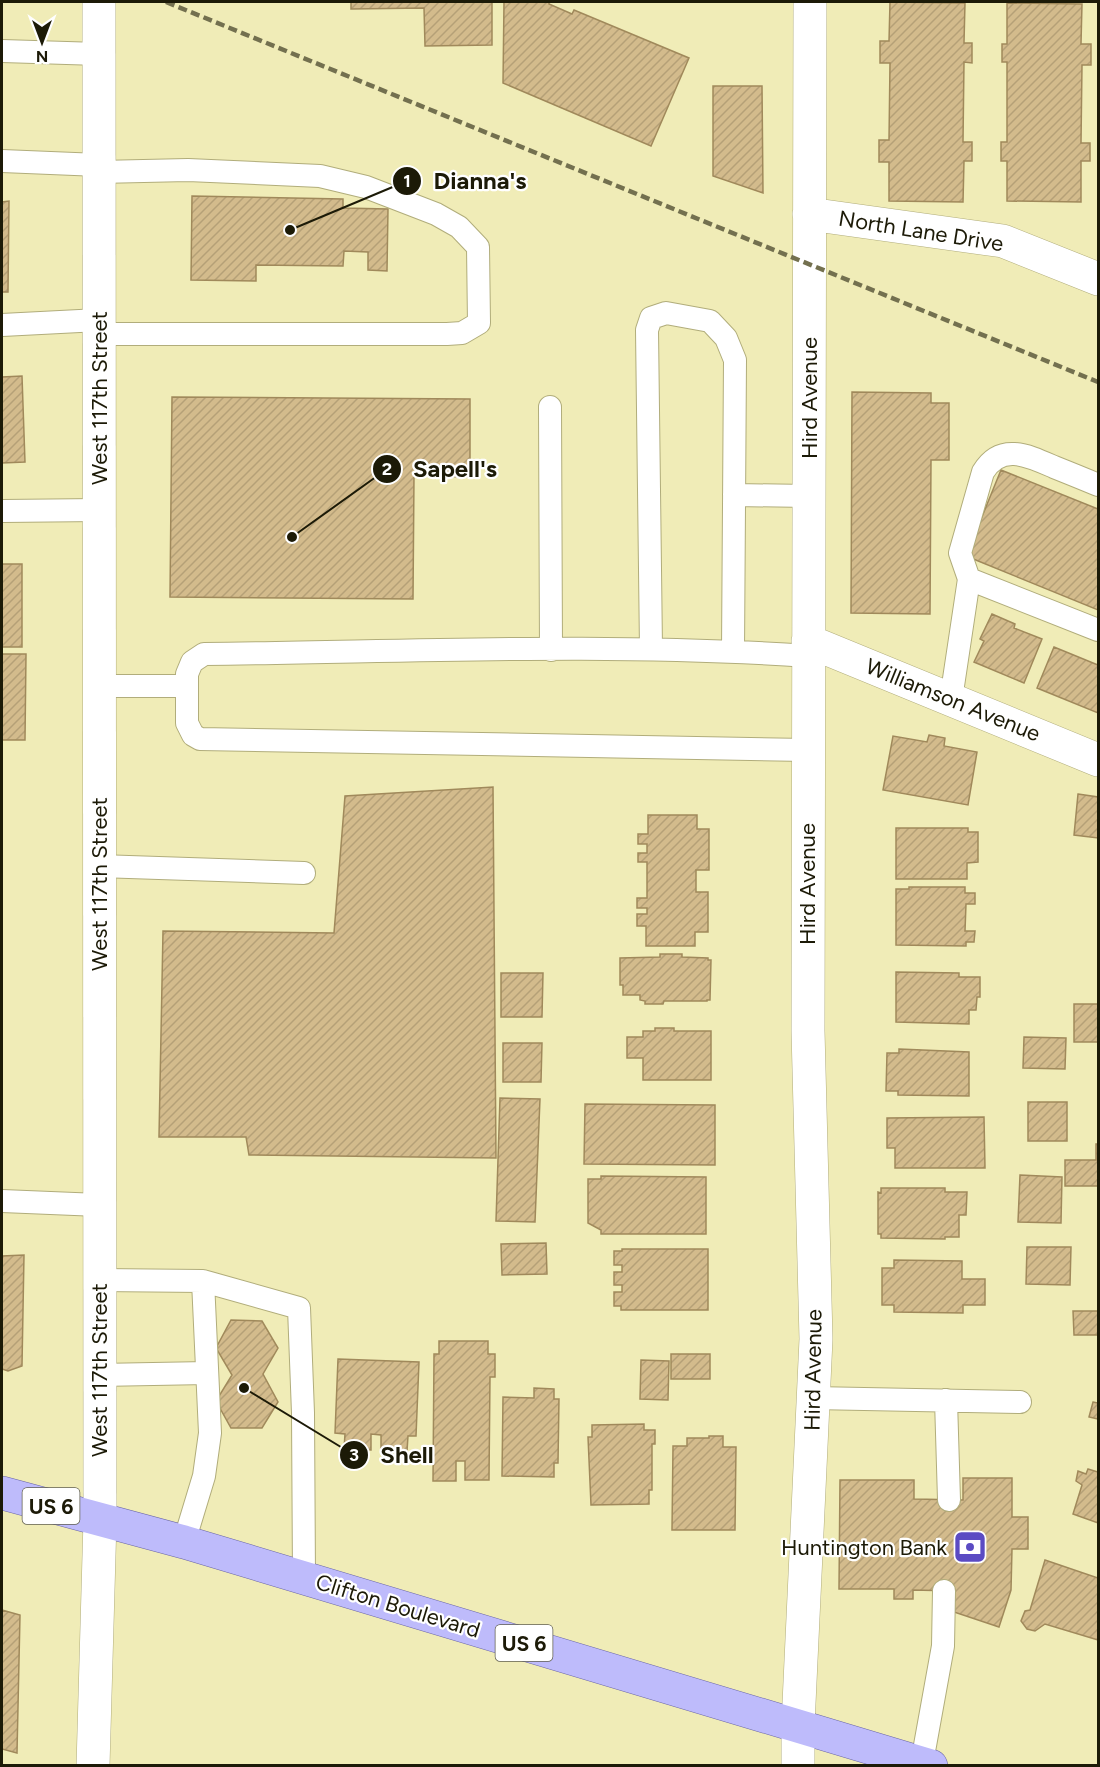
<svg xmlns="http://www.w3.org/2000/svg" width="1100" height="1767" font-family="Figtree,sans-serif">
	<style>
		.building { fill: url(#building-hatch); stroke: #a0895b; stroke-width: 1.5 }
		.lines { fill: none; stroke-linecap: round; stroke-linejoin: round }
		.service-casing { stroke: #b1ad7b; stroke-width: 24 }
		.minor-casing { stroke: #b1ad7b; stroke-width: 34 }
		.tertiary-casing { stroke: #b1ad7b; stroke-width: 34 }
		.secondary-casing { stroke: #b1ad7b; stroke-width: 34 }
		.primary-casing { stroke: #6965a4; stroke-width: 34 }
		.service { stroke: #fff; stroke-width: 22 }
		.minor { stroke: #fff; stroke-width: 33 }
		.tertiary { stroke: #fff; stroke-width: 33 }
		.secondary { stroke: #fff; stroke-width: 33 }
		.primary { stroke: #bebbfb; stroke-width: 33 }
		.rail { stroke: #73704f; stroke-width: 4.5; stroke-dasharray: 9 4.5; stroke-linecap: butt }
		.labels { text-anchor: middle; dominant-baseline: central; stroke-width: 4.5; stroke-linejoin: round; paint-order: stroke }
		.shield { fill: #fff; stroke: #605f51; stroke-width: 1.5 }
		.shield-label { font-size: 21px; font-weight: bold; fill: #1c1a07 }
		.street-label { font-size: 22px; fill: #1c1a07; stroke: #fff }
		.poi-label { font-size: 22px; fill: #1c1a07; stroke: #fff; text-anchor: end }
		.leader { fill: none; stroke: #1c1a07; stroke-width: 2 }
		.callout-dot { fill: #1c1a07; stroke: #fff; stroke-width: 2 }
		.mark-label { font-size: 18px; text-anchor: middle; font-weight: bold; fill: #fff }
		.callout-label { font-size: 24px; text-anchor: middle; font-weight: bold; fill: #1c1a07; stroke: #fff; stroke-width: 4.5; stroke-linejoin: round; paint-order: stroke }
	</style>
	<defs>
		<pattern id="building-hatch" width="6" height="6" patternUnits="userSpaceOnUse" patternTransform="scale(1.5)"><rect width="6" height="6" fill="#d3bb8c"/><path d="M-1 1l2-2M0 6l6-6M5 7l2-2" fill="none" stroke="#b5a077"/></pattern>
	</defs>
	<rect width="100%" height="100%" fill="#f0ecb7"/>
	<path class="building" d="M351 2H492V45L425 46 424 8 351 9Z
		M504 2H549V4L572 14 574 10 689 58 651 146 503 83Z
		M890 2 965 3 964 43H972V63L964 62 963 142H972V161H964L963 202 889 201V162H879V140H889L890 63H880V41H889Z
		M1007 3 1082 4 1081 44H1091V65H1082L1081 143H1090V161H1081V202L1007 201V161H1001V142H1007V62H1002V44H1007Z
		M713 86H762L763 193 713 176Z
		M192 196 343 199V208L388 209 387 271 368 270V252L344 251 343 266 256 265V281L191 280Z
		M9 201 8 292H2V202Z
		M22 376 25 462 2 463V377Z
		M852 392 931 393V403H949V460H931L930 614 851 613Z
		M172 397 470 399V477L414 476 413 599 170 597Z
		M1001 470 1098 509V610L966 556Z
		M2 564H22V647H2Z
		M992 614 1015 624 1014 628 1042 639 1024 683 974 662 984 641 980 639Z
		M1054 647 1098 665V713L1037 688Z
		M2 654H26L25 740H2Z
		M929 735 945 738 944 746 977 752 968 805 883 790 893 736 927 742Z
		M493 787 496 1158 249 1155 246 1137H159L163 931 334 933 345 796Z
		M1078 794 1098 797V838L1074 835Z
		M648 815H697V829H709V870H696V892H708V932H695V946H646V926H637V914H647V908H637V898H647V862H638V853H647V844H638V834H648Z
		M896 828H968V832H978V862L967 863V879H896Z
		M909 887H965V893H975V904H966L965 931H975L974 942H966V946L896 945V889H909Z
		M660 954H682V957L708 958V960H711L710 1000H707V1001H664L663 1004H645V1001L640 1000V995H623V985H620V958L660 957Z
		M896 972 959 973V977H980V997H977L976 1010H969V1024L896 1022Z
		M501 973H543L542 1017H501Z
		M1074 1004H1098V1042H1074Z
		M655 1028H674V1031H711V1080H643V1058H627V1037H643V1031H655Z
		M1024 1037 1066 1038 1065 1069 1023 1068Z
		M503 1043H542L541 1082H503Z
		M899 1049 969 1052V1096L898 1095V1091H886L887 1053H899Z
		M500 1098 540 1099 535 1222 496 1221Z
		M1028 1102H1067V1141H1028Z
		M585 1104 715 1105V1165L584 1164Z
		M984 1117 985 1168H895V1148H887V1118Z
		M1096 1144H1098V1186H1065V1160H1096Z
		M1020 1175 1062 1177 1061 1223 1018 1222Z
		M601 1176 706 1177V1234H601V1230L588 1223V1179H601Z
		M881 1188H945V1192H967L966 1215H959V1237H945V1239L881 1238V1234H878V1192L881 1193Z
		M546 1243 547 1274 502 1275 501 1244Z
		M1027 1247H1071L1070 1285 1026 1284Z
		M622 1249H708V1310H621V1306H614V1292H622V1285H614V1272H622V1265H614V1251H622Z
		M24 1255 22 1366 8 1371 2 1369V1256Z
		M894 1260 962 1261V1279H985V1305H963V1313L894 1312V1305H882V1268H894Z
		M1073 1311H1098V1335H1074Z
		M231 1320 262 1321 278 1348 263 1374 278 1402 262 1428H231L216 1401 232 1375 216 1348Z
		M439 1341H488V1354H495V1377H490L489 1480H465V1461H456V1481H433L434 1354H439Z
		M671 1354H710V1379H671Z
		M338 1359 419 1362 416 1436H408L407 1451H381V1435L371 1434V1450L344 1449 345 1434 335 1433Z
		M641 1360 669 1361 668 1400 640 1399Z
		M534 1388 554 1389V1399H559L558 1463H554V1477L502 1476 503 1397 534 1398Z
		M1093 1402 1098 1403V1419L1089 1417Z
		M644 1424V1430H655V1444H652V1490H649V1504L591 1505 588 1437H592V1425Z
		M709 1436H723V1447H736L735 1530H672L673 1446H687V1438H709Z
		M1088 1469 1098 1472V1523L1073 1514 1082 1485 1076 1481 1078 1471 1086 1474Z
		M963 1478H1012V1517H1028V1549H1012L1011 1590 999 1627 954 1612V1591L913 1590V1599H894V1589H839L840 1480H914V1499L963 1500Z
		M1045 1560 1098 1578V1640L1045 1624 1035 1631 1027 1629 1021 1621 1025 1611 1030 1610Z
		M2 1610 20 1615 17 1753 2 1749Z"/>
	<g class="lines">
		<defs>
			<path id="service" d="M2 51 99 54
				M2 161 99 165
				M99 172 188 170 320 176 366 187 436 214 459 227 478 247 479 323 462 333 447 334H99
				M2 325 99 320
				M550 407 551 650
				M734 495 809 496
				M2 511 99 510
				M969 579 1098 630
				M651 649 647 330 651 318 666 313 710 321 726 338 735 360 733 651
				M99 686H187
				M951 699 969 579 960 553 983 472C1001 442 1029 456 1054 467 1069 473 1084 479 1098 485
				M807 750 200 739 193 735 187 723V674L192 662 204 654C405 652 607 642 808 656
				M99 866 304 873
				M2 1201 99 1205
				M99 1280 203 1281 299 1308 303 1413 304 1577
				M99 1375 207 1373
				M813 1398 1020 1402
				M946 1400 949 1500
				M184 1542 204 1476 210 1433 203 1281
				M922 1762 943 1646 944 1591"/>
			<path id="minor" d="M809 214 1003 241 1098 279
				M808 641 1098 760
				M798 1766V1725L816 1339 808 1031 810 2"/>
			<path id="tertiary" d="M93 1766 100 1520"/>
			<path id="secondary" d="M99 2 100 1520"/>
			<path id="primary" d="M2 1493 184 1542 931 1766"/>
		</defs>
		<use href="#service" class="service-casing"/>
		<use href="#minor" class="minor-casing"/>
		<use href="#tertiary" class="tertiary-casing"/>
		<use href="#secondary" class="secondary-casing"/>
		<use href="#primary" class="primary-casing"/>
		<use href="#service" class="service"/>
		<use href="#minor" class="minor"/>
		<use href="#tertiary" class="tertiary"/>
		<use href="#secondary" class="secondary"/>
		<use href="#primary" class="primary"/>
		<path class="rail" d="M166 2 1098 382"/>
	</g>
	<defs>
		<symbol id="bank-square" viewBox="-11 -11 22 22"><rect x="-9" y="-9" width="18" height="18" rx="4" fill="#5b4bc3" stroke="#fff"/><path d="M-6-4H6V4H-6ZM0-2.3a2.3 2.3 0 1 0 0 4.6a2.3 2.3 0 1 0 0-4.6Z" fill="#fff"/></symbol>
	</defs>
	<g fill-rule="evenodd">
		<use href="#bank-square" x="951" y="1528" width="38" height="38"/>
	</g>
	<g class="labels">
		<g class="shield">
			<rect x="22.5" y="1488" width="57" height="36" rx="4.5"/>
			<rect x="495.5" y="1625" width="57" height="36" rx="4.5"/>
		</g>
		<g class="shield-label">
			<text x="51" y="1506">US 6</text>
			<text x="524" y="1643">US 6</text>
		</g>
		<g class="street-label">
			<text transform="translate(921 231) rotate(9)">North Lane Drive</text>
			<text transform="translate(99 398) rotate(-90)">West 117th Street</text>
			<text transform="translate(809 398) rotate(-90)">Hird Avenue</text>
			<text transform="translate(953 700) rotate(22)">Williamson Avenue</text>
			<text transform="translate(99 884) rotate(-90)">West 117th Street</text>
			<text transform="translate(807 884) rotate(-90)">Hird Avenue</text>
			<text transform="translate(99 1370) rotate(-90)">West 117th Street</text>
			<text transform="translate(813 1370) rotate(-89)">Hird Avenue</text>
			<text transform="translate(398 1606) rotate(17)">Clifton Boulevard</text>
		</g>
		<g class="poi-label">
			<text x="947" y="1547">Huntington Bank</text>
		</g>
	</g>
	<path class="leader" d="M290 230L407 181M292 537L387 469M244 1388L354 1455"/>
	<g class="callout-dot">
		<circle cx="290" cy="230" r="6"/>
		<circle cx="292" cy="537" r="6"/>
		<circle cx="244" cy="1388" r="6"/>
		<circle cx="407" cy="181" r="15"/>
		<circle cx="387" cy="469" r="15"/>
		<circle cx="354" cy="1455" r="15"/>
	</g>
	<g class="mark-label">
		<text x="407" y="187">1</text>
		<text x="387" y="475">2</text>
		<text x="354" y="1461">3</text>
	</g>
	<g class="callout-label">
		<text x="480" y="189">Dianna's</text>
		<text x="455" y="477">Sapell's</text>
		<text x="407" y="1463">Shell</text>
	</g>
	<rect width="1100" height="1767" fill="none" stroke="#1c1a07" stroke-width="6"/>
	<g transform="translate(42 42) rotate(180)" stroke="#ffffff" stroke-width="4.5" paint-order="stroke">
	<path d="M0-4.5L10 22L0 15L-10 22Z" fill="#1c1a07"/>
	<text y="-9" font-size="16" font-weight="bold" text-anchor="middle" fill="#1c1a07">N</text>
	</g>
</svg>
